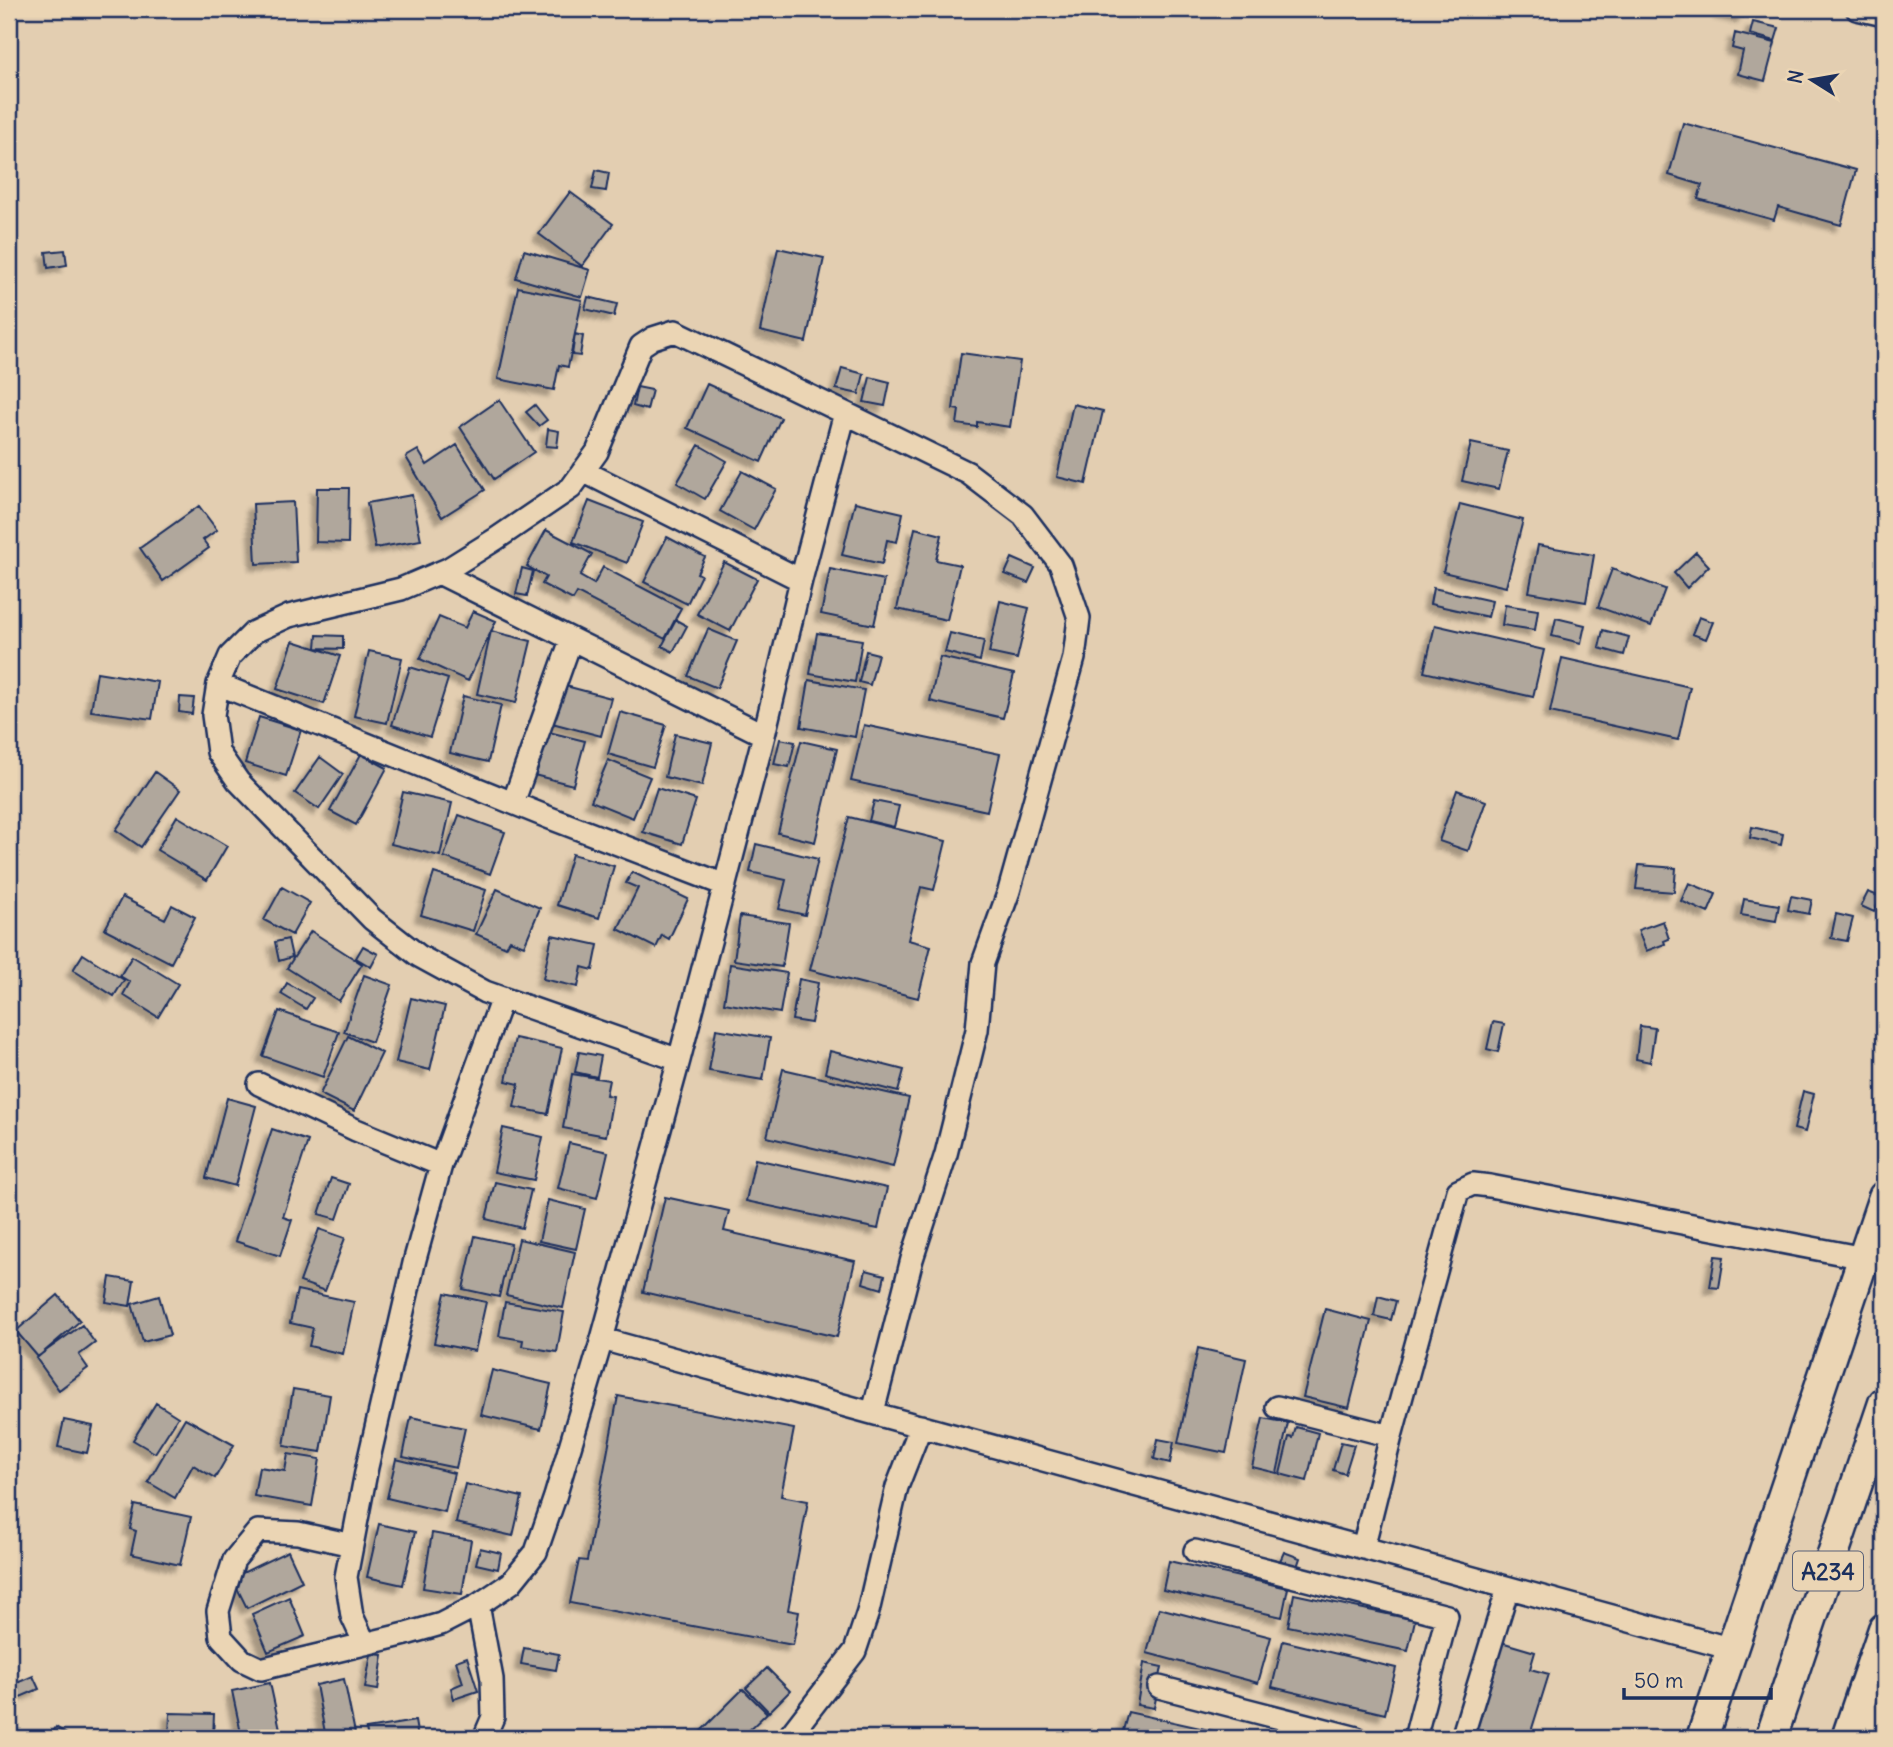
<svg xmlns="http://www.w3.org/2000/svg" width="1893" height="1747" font-family="Delius,sans-serif">
	<style>
		.building { fill: #b0a79c; stroke: #1b2f5e; stroke-width: 2; filter: url(#shadow) }
		.lines { fill: none; stroke-linecap: round; stroke-linejoin: round }
		.minor-casing { stroke: #1b2f5e; stroke-width: 26 }
		.highway-casing { stroke: #1b2f5e; stroke-width: 35 }
		.minor { stroke: #ebd5b4; stroke-width: 21 }
		.highway { stroke: #ebd5b4; stroke-width: 30 }
		.labels { text-anchor: middle; dominant-baseline: central; stroke-width: 5; stroke-linejoin: round; paint-order: stroke }
		.shield { fill: #ebd5b4; stroke: #596178; stroke-width: 2 }
		.shield-label { font-size: 23px; font-weight: bold; fill: #1b2f5e }
	</style>
	<defs>
		<filter id="shadow"><feDropShadow dx="-6" dy="6" stdDeviation="2" flood-color="#0004"/></filter>
	</defs>
	<rect width="100%" height="100%" fill="#e3ceb1"/>
	<filter id="ink" filterUnits="userSpaceOnUse"><feTurbulence type="fractalNoise" baseFrequency=".0143" numOctaves="2"/><feDisplacementMap in="SourceGraphic" scale="14" xChannelSelector="R" yChannelSelector="G"/><feConvolveMatrix kernelMatrix="1 2 1 2 8 2 1 2 1" color-interpolation-filters="sRGB"/></filter>
	<g filter="url(#ink)">
		<path class="building" d="M1720 9H1745L1743 17 1720 12Z
			M1753 22 1779 28 1775 41 1750 34Z
			M1735 33 1775 43 1765 81 1738 74 1743 51 1732 48Z
			M1683 123 1856 170 1841 225 1778 207 1774 220 1698 199 1702 185 1669 175Z
			M596 170 609 173 606 191 592 189Z
			M570 192 613 224 582 266 539 234Z
			M778 248 824 258 806 342 760 331Z
			M65 250 67 265 48 268 46 252Z
			M524 250 590 270 582 297 516 278Z
			M518 287 582 300 568 367 559 365 554 390 498 379Z
			M588 297 617 304 614 316 585 309Z
			M575 334 583 336 580 356 572 355Z
			M961 353 1020 361 1010 427 977 422V427L957 424 959 410 953 409Z
			M842 368 864 374 859 394 836 389Z
			M870 377 890 382 885 406 864 402Z
			M707 384 781 418 761 462 687 428Z
			M637 387 652 390 647 410 633 406Z
			M499 400 534 452 494 479 460 427Z
			M1073 404 1103 411 1086 484 1057 477Z
			M535 405 547 420 539 426 526 412Z
			M548 429 559 431 557 447 546 446Z
			M1471 443 1508 451 1499 489 1462 481Z
			M457 445 485 490 442 517 406 457 418 450 427 465Z
			M699 445 727 461 705 499 677 483Z
			M742 471 776 489 754 530 720 511Z
			M317 488H349L348 543 316 542Z
			M412 495 421 540 375 548 367 503Z
			M589 501 643 522 627 563 573 542Z
			M293 502 296 562 256 564 253 504Z
			M855 502 903 513 897 542 887 540 882 564 842 555Z
			M1460 504 1523 520 1506 587 1443 572Z
			M199 506 217 530 203 540 209 548 163 581 140 548Z
			M915 528 942 535 936 560 960 565 947 620 897 609Z
			M546 530 592 554 580 576 594 584 603 567 681 608 665 639 577 593 573 600 542 584 546 577 527 566Z
			M667 537 705 557 697 573 701 575 687 604 644 582Z
			M1538 545 1594 555 1586 602 1529 592Z
			M1696 552 1709 566 1687 588 1674 573Z
			M1012 558 1035 568 1028 583 1005 574Z
			M724 562 757 579 730 631 697 614Z
			M522 568 533 571 527 596 516 594Z
			M830 569 884 580 874 625 821 614Z
			M1612 569 1665 589 1651 626 1598 607Z
			M1433 588 1492 601 1488 617 1430 604Z
			M1000 601 1029 608 1017 659 989 653Z
			M1505 605 1538 610 1535 630 1502 625Z
			M473 611 496 621 468 681 420 659 439 617 465 628Z
			M1699 617 1713 622 1706 639 1692 634Z
			M1556 618 1585 625 1581 643 1552 636Z
			M676 620 687 626 673 652 662 646Z
			M1435 625 1544 650 1533 697 1424 672Z
			M708 629 737 641 717 688 688 676Z
			M1603 630 1629 637 1624 655 1599 648Z
			M491 631 531 641 516 703 477 694Z
			M817 633 862 640 855 682 810 674Z
			M950 633 984 641 980 661 945 652Z
			M317 635 343 636V649L316 648Z
			M293 641 340 656 324 704 277 689Z
			M369 651 402 658 387 723 354 716Z
			M866 651 878 654 870 685 859 682Z
			M940 657 1014 674 1003 718 930 701Z
			M1562 658 1690 687 1678 740 1550 712Z
			M410 667 448 679 430 737 392 725Z
			M97 672 158 682 152 719 91 711Z
			M809 680 864 690 855 737 801 727Z
			M562 685 611 698 601 736 552 723Z
			M463 696 501 705 488 762 450 753Z
			M180 697 194 698 192 714 179 712Z
			M620 712 666 725 653 767 608 754Z
			M259 717 301 730 286 776 245 763Z
			M864 725 1000 754 987 811 851 781Z
			M545 731 585 741 573 785 534 775Z
			M675 734 712 743 702 786 665 777Z
			M780 739 795 742 789 767 774 764Z
			M801 741 837 749 815 842 778 833Z
			M361 754 387 768 356 825 330 811Z
			M320 757 343 774 319 809 295 793Z
			M608 760 650 777 633 818 591 801Z
			M155 772 180 790 141 847 116 830Z
			M657 788 696 800 682 844 643 832Z
			M1457 790 1486 801 1468 851 1439 841Z
			M403 792 452 803 440 856 391 844Z
			M874 801 899 806 894 827 869 821Z
			M459 815 505 832 490 874 444 857Z
			M177 816 227 846 207 880 157 850Z
			M849 817 946 841 934 890 921 887 908 940 931 946 918 998 810 970Z
			M1752 827 1783 834 1781 845 1750 838Z
			M756 844 818 859 805 915 779 909 786 880 750 872Z
			M572 854 614 866 599 918 557 905Z
			M1639 865 1676 868 1674 892 1636 889Z
			M632 872 688 899 669 939 662 935 656 948 618 929 638 888 626 883Z
			M434 873 486 890 473 931 421 915Z
			M1689 883 1716 894 1708 913 1681 901Z
			M282 887 310 903 292 935 264 920Z
			M497 889 540 908 524 946 510 940 506 947 476 934Z
			M1868 892 1881 897 1874 912 1861 906Z
			M1791 896 1812 900 1809 914 1788 910Z
			M122 897 165 919 172 905 195 917 171 963 105 929Z
			M1744 899 1779 905 1776 921 1741 915Z
			M1836 914 1853 918 1847 941 1831 938Z
			M740 916 789 923 782 967 734 960Z
			M1663 921 1669 939 1664 941 1665 944 1646 951 1638 930Z
			M311 931 362 964 339 1001 287 968Z
			M552 935 598 945 593 970 582 967 578 987 543 979Z
			M288 939 292 957 279 961 275 942Z
			M363 946 378 954 371 967 356 958Z
			M83 954 124 980 114 996 73 970Z
			M132 956 178 984 158 1017 123 995 130 982 120 976Z
			M730 964 787 973 780 1013 724 1003Z
			M364 975 392 985 372 1042 344 1032Z
			M799 979 818 983 811 1023 792 1020Z
			M287 983 313 998 306 1009 281 994Z
			M411 998 445 1006 430 1070 396 1062Z
			M279 1011 339 1032 323 1077 263 1056Z
			M1493 1022 1504 1024 1498 1052 1487 1049Z
			M1640 1026 1655 1028 1650 1062 1636 1059Z
			M716 1029 770 1038 763 1080 709 1071Z
			M348 1036 382 1053 354 1111 320 1094Z
			M515 1038 562 1048 548 1114 514 1107 519 1084 506 1081Z
			M830 1051 904 1070 898 1092 825 1073Z
			M579 1052 601 1056 597 1077 575 1072Z
			M783 1069 909 1098 893 1167 767 1137Z
			M572 1074 609 1080 606 1095 613 1096 606 1136 563 1128Z
			M1803 1091 1814 1094 1805 1132 1794 1129Z
			M227 1098 256 1106 235 1186 206 1178Z
			M503 1128 543 1137 534 1180 494 1172Z
			M272 1129 308 1141 283 1217 292 1220 280 1256 235 1241Z
			M569 1143 608 1152 597 1198 558 1188Z
			M755 1159 887 1188 878 1229 746 1201Z
			M331 1178 349 1184 337 1219 319 1214Z
			M495 1182 531 1190 522 1228 486 1219Z
			M665 1197 729 1211 724 1231 855 1261 837 1337 643 1292Z
			M548 1200 585 1209 576 1249 539 1241Z
			M319 1229 345 1238 325 1291 300 1282Z
			M475 1236 511 1244 499 1297 463 1289Z
			M519 1239 575 1252 563 1308 506 1295Z
			M1715 1256 1724 1257 1719 1288 1710 1287Z
			M866 1270 885 1275 882 1289 863 1283Z
			M110 1277 134 1281 130 1306 106 1302Z
			M297 1290 354 1302 343 1354 309 1346 313 1328 290 1323Z
			M445 1293 486 1302 475 1351 434 1343Z
			M58 1295 80 1321 38 1357 16 1331Z
			M159 1296 170 1335 143 1342 132 1304Z
			M1378 1296 1396 1301 1391 1320 1374 1316Z
			M505 1302 564 1312 557 1352 522 1346 523 1340 499 1336Z
			M1325 1309 1371 1321 1349 1408 1303 1397Z
			M82 1325 95 1343 79 1355 88 1368 59 1390 36 1358Z
			M1198 1348 1246 1359 1226 1453 1178 1443Z
			M492 1370 551 1384 541 1429 481 1415Z
			M293 1389 330 1395 321 1452 284 1446Z
			M618 1396 794 1429 781 1496 808 1501 788 1610 799 1612 793 1645 570 1603 579 1560 587 1561Z
			M156 1403 178 1417 155 1453 133 1440Z
			M411 1417 465 1428 456 1468 403 1457Z
			M185 1418 234 1445 215 1478 193 1465 175 1498 148 1482Z
			M1263 1418 1288 1423 1277 1473 1252 1467Z
			M64 1420 93 1426 87 1453 58 1447Z
			M1296 1427 1318 1433 1307 1481 1280 1474 1289 1437 1293 1438Z
			M1158 1439 1174 1442 1170 1463 1154 1459Z
			M1341 1442 1354 1445 1345 1474 1333 1470Z
			M288 1454 320 1459 312 1506 254 1496 259 1467 285 1471Z
			M396 1459 454 1473 445 1512 387 1498Z
			M465 1484 522 1497 513 1536 456 1523Z
			M135 1505 191 1517 180 1565 131 1554 136 1531 130 1529Z
			M379 1524 415 1532 403 1585 367 1577Z
			M432 1533 471 1540 462 1594 423 1588Z
			M480 1548 501 1553 498 1569 476 1564Z
			M288 1551 302 1581 247 1608 232 1578Z
			M1284 1552 1300 1558 1296 1570 1279 1563Z
			M1169 1561 1288 1588 1282 1617 1163 1590Z
			M1294 1594 1415 1620 1408 1651 1288 1626Z
			M289 1597 305 1636 268 1652 252 1614Z
			M1159 1608 1271 1637 1258 1683 1147 1653Z
			M1283 1641 1396 1668 1385 1714 1272 1687Z
			M1501 1642 1535 1652 1530 1669 1549 1674 1529 1738H1471Z
			M524 1648 559 1654 556 1670 521 1664Z
			M371 1654 383 1655 378 1690 365 1688Z
			M467 1657 478 1691 454 1699 451 1688 463 1683 456 1661Z
			M1144 1663 1162 1667 1154 1708 1137 1705Z
			M767 1668 790 1691 769 1712 746 1688Z
			M33 1676 39 1689 18 1698 12 1685Z
			M344 1679 355 1733 326 1738 316 1685Z
			M270 1683 282 1738H242L232 1691Z
			M743 1689 767 1713 741 1738H698L696 1736Z
			M9 1703 18 1715 9 1722Z
			M1128 1712 1241 1737V1738H1121Z
			M170 1713 214 1714 213 1738H169Z
			M415 1721 418 1738H368L366 1729Z
			M56 1727 71 1737 70 1738H49Z"/>
		<g class="lines">
			<defs>
				<path id="minor" d="M1857 9 1884 15
					M845 413 968 473 1023 515 1061 565 1079 618 1074 658 1009 891 983 963 977 1030 946 1154 912 1259 873 1412
					M583 471 801 580
					M439 573 764 735
					M218 684 550 818 725 885
					M513 803 571 640
					M259 1084 356 1130 441 1165
					M602 1339 1732 1649
					M1277 1407 1391 1436 1363 1548
					M1391 1436 1458 1191 1473 1184 1490 1186 1864 1258
					M352 1545 298 1533 258 1531 234 1560 218 1611 221 1637 242 1660 261 1669 406 1634 441 1624 478 1605 511 1583 536 1552 555 1497 602 1339 679 1060 764 735 801 580 845 413 675 331 653 338 641 346 597 452 571 488 496 539 448 569 401 589 289 616 254 632 230 656 218 684 213 715 218 752 238 781 372 919 419 956 485 992 679 1060
					M1195 1551 1447 1616 1415 1738
					M478 1605 492 1679 493 1717 484 1738
					M365 1644 352 1616 346 1577 367 1467 415 1259 441 1165 502 998
					M1159 1687 1357 1738
					M788 1738 855 1651 868 1612 897 1487 921 1426
					M1462 1738 1508 1588"/>
				<path id="highway" d="M1702 1738 1884 1197
					M1771 1738 1884 1403
					M1847 1738 1884 1629
					M1880 1738 1884 1716"/>
			</defs>
			<use href="#minor" class="minor-casing"/>
			<use href="#highway" class="highway-casing"/>
			<use href="#minor" class="minor"/>
			<use href="#highway" class="highway"/>
		</g>
	</g>
	<g class="labels">
		<rect class="shield" x="1793" y="1551.5" width="70" height="39" rx="5"/>
		<g class="shield-label">
			<text x="1828" y="1571">A234</text>
		</g>
	</g>
	<rect width="1893" height="1747" fill="none" stroke="#ebd5b4" stroke-width="35"/>
	<rect x="18" y="18" width="1858" height="1712" fill="none" stroke="#1b2f5e" stroke-width="2.5" filter="url(#ink)"/>
	<g transform="translate(1812 80) rotate(281)" stroke="#ebd5b4" stroke-width="5" paint-order="stroke">
	<path d="M0-5L12 26L0 18L-12 26Z" fill="#1b2f5e"/>
	<text y="-10" font-size="19" font-weight="bold" text-anchor="middle" fill="#1b2f5e">N</text>
	</g>
	<path d="M1624 1688v10h147v-10" fill="none" stroke="#1b2f5e" stroke-width="3.5"/>
	<text x="1634" y="1688" font-size="21" fill="#1b2f5e" stroke="#ebd5b4" stroke-width="5" paint-order="stroke">50 m</text>
</svg>
